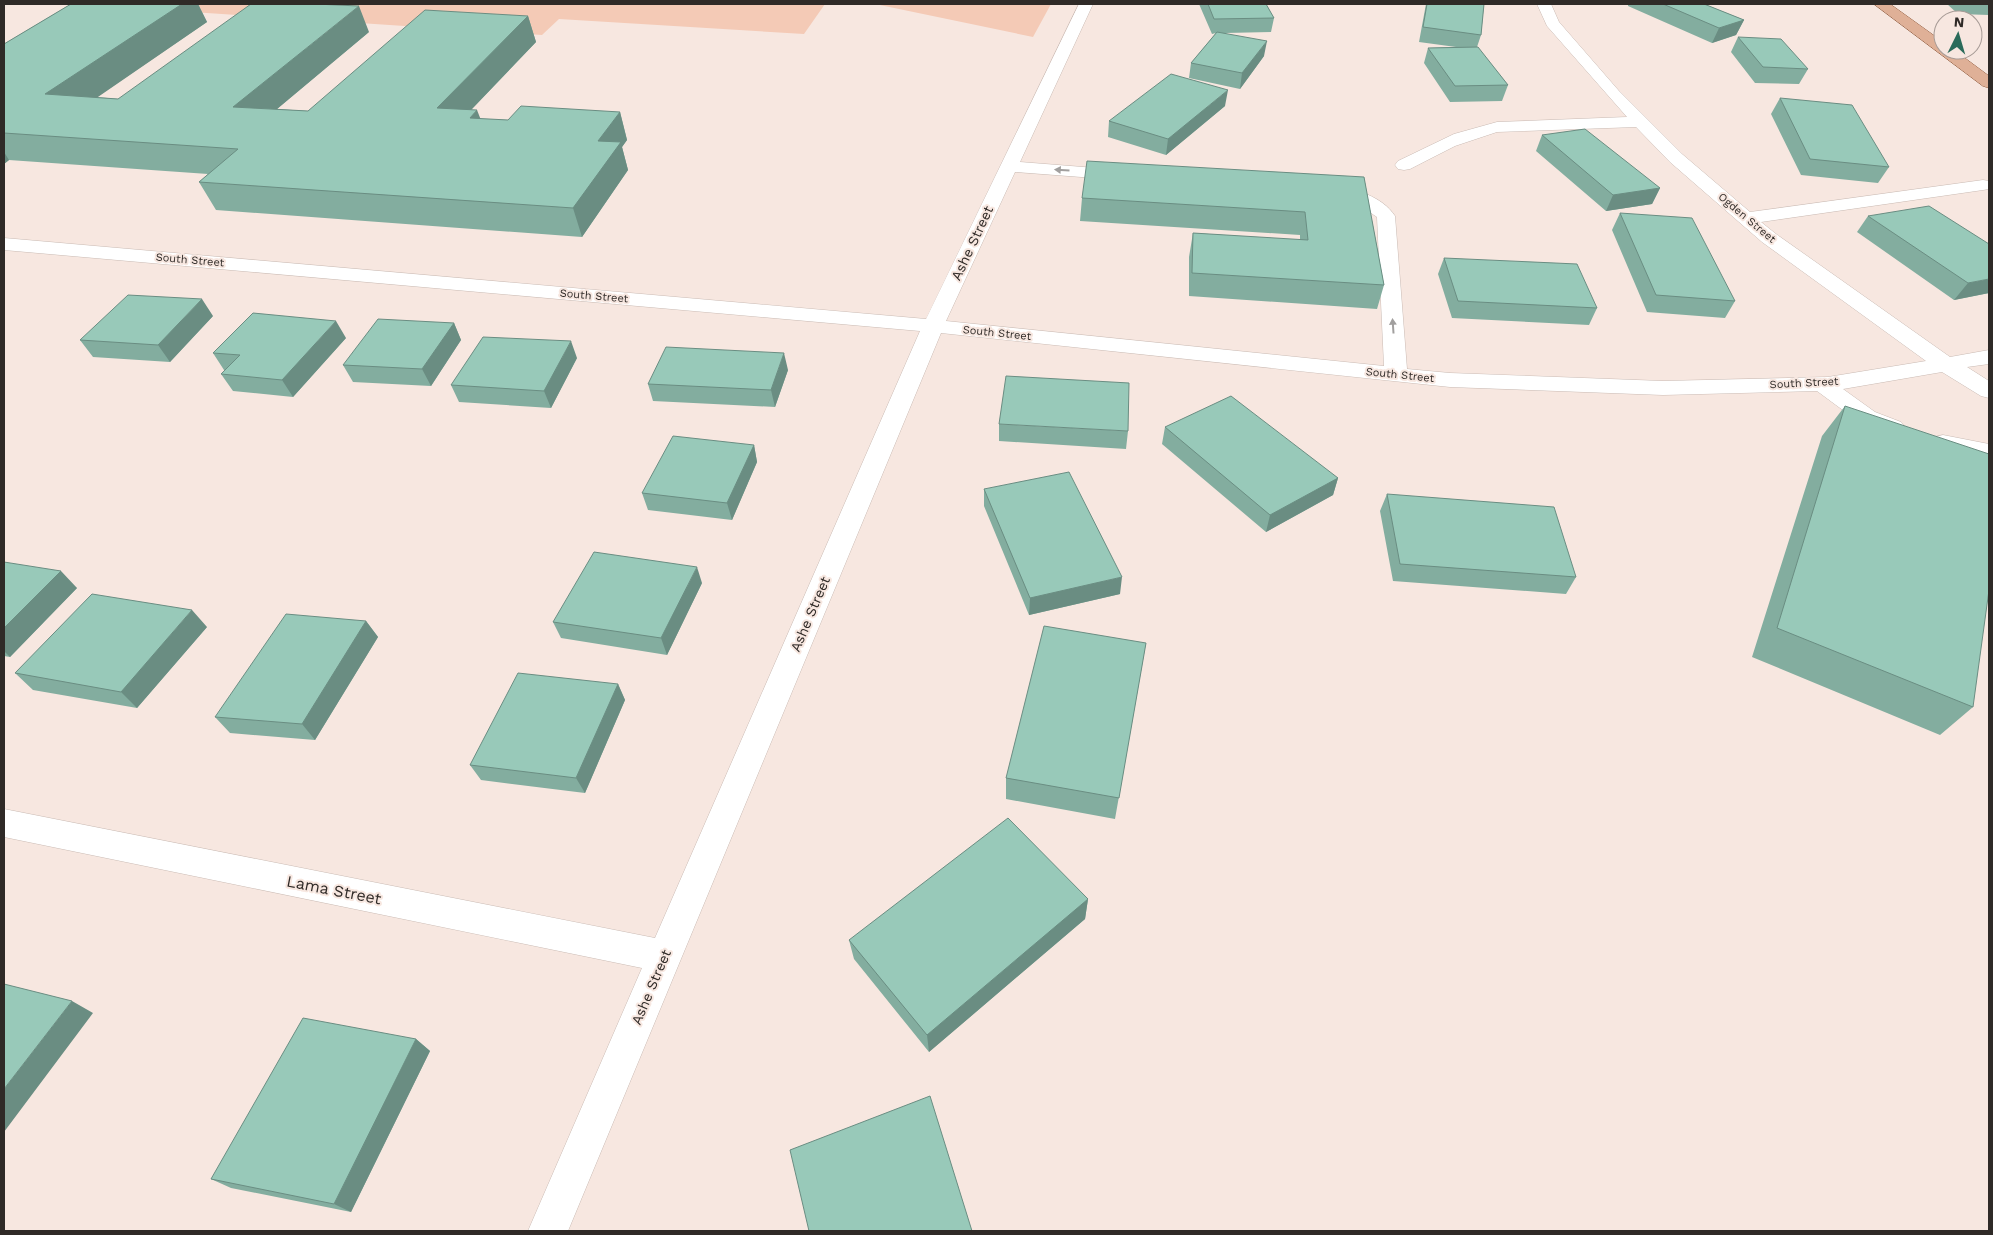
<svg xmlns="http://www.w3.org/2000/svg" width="1993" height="1235" font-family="'Work Sans',sans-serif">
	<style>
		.green { fill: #f4cab6 }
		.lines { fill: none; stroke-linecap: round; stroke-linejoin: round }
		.minor-casing { stroke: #cabbb4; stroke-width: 1 }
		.major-casing { stroke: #935f42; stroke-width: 1 }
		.minor { fill: #fff; fill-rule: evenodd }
		.major { fill: #dfb097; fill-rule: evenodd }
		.wall { fill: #83ad9f }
		.shaded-wall { fill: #6a8d82 }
		.building { fill: #98c9b9; stroke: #6a8d82 }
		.oneway { fill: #a19f9e }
		.labels { text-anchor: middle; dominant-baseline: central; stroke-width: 4; stroke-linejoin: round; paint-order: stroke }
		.far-street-label { font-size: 11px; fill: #2f2a27; stroke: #f7e7e0 }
		.street-label { font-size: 14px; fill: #2f2a27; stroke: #f7e7e0 }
		.near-street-label { font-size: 16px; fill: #2f2a27; stroke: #f7e7e0 }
	</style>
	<rect width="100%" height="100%" fill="#f7e7e0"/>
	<path class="green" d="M136 4H825L804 34 559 19 542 35 131 8Z
		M875 4H1051L1033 37Z"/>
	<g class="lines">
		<defs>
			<path id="minor" d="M1079 4H1093L1020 162 1121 170 1127 171 1130 175 1127 179 1121 180 1015 172 946 321 1384 366 1377 217 1356 203 1327 194 1325 190 1327 186 1334 184C1356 190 1382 196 1395 216L1407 369 1450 373 1663 381 1828 377 1926 361 1762 242 1670 162 1636 127 1497 132 1455 146 1410 169 1404 170 1398 169 1395 165 1398 161 1454 134 1497 122 1627 117 1547 26 1537 4H1551L1559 22 1619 91 1682 154 1750 212 1983 180 1989 181V189L1983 190 1761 222 1776 234 1950 357 1989 350V364L1967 367 1989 381V398L1981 396 1942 372 1843 389 1875 412 1901 422 1905 427 1901 432 1893 435 1859 422 1817 391 1663 395 1450 387 941 333 568 1231H528L642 968 4 837V809L655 938 920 331 4 250V238L926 319Z
				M1943 435 1989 444V460L1935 449 1931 443 1935 437Z"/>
			<path id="major" d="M1874 4H1890L1943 42V50H1954L1989 76V88L1983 86Z"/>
		</defs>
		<use href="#minor" class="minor-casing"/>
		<use href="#major" class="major-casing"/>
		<use href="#minor" class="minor"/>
		<use href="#major" class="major"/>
	</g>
	<path class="wall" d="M71 4H198L207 22 97 97 118 99 369 32 277 109 308 111 528 16 536 42 471 110 481 119 508 120 620 112 627 140 622 147 628 170 582 237 216 210 199 182 208 174 9 160 4 164V44Z
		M1199 4H1266L1274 18 1271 32 1225 33 1264 56 1240 89 1189 78 1191 63 1216 33 1212 34Z
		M1426 4H1484L1481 35 1477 47 1508 85 1502 101 1450 102 1424 63 1428 48 1456 47 1419 42Z
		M1628 4H1704L1744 20 1736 35 1712 43 1628 6Z
		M1947 4H1989V15L1958 14Z
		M1738 37 1808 69 1799 84 1755 83 1731 52Z
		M1780 98 1889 167 1878 183 1801 175 1771 114Z
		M1225 106 1166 155 1108 137 1109 121Z
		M1542 135 1660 188 1652 204 1606 211 1536 151Z
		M1364 177 1384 285 1377 309 1189 296V257L1193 233 1300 240V235L1080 221 1082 198Z
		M1620 213 1735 301 1725 318 1647 312 1612 230Z
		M1868 216 1989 293 1954 300 1857 232Z
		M1444 258 1597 308 1589 325 1452 318 1438 274Z
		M213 316 170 362 93 357 80 340Z
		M454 323 461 340 431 386 353 382 343 365Z
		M346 338 293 397 233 391 221 374 225 370H224L213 353Z
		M577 358 551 408 459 402 451 385Z
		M788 370 775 407 653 401 648 384Z
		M1845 406 1973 707 1940 735 1752 657 1822 436Z
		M999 424 1128 431 1126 449 999 441Z
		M1165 427 1338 478 1333 495 1266 532 1162 444Z
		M754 445 757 462 732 520 648 510 642 493Z
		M984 489 1120 594 1029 615 984 506Z
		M1387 494 1576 577 1566 594 1393 581 1380 511Z
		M4 562 77 588 10 657 4 656Z
		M702 583 667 655 561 638 553 622Z
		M366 621 378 637 315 740 230 733 215 717Z
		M207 627 137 708 33 690 15 673Z
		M1146 643 1115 819 1006 799V778Z
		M618 684 625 700 585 793 481 780 470 765Z
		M1088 899 1085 919 929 1052 854 959 849 940Z
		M416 1039 430 1051 351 1212 231 1188 211 1179Z"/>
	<path class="shaded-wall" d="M182 4H198L207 22 63 121 45 94Z
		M359 6 369 32 247 134 233 107Z
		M528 16 536 42 447 135 437 108Z
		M1744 20 1736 35 1712 43 1719 28Z
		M1267 41 1264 56 1240 89 1242 73Z
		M1228 90 1225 106 1166 155 1168 139Z
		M477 110 488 138 470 118Z
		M620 112 627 140 622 147 628 170 582 237 573 208 598 141Z
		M4 152 9 160 4 164Z
		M1660 188 1652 204 1606 211 1613 195Z
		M1989 279V293L1954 300 1968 283Z
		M202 299 213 316 170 362 158 345Z
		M336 321 346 338 293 397 282 380Z
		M454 323 461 340 431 386 422 369Z
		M571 341 577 358 551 408 544 391Z
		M784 353 788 370 775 407 771 390Z
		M754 445 757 462 732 520 727 503Z
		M1338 478 1333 495 1266 532 1270 515Z
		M697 567 702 583 667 655 661 638Z
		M61 571 77 588 10 657 4 651V628Z
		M1122 577 1120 594 1029 615 1030 598Z
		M192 610 207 627 137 708 121 692Z
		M366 621 378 637 315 740 302 724Z
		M618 684 625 700 585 793 576 778Z
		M1088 899 1085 919 929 1052 927 1035Z
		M72 1001 93 1013 4 1132V1089Z
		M416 1039 430 1051 351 1212 334 1204Z"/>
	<path class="building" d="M71 4H182L45 94 118 99 251 4H315L359 6 233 107 308 111 425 10 528 16 437 108 477 110 470 118 508 120 521 106 620 112 598 141 621 142 573 208 199 182 238 149 4 133V44Z
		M1208 4H1266L1274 18 1214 19Z
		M1427 4H1484L1481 35 1423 27Z
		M1663 4H1704L1744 20 1719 28Z
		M1217 32 1267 41 1242 73 1191 63Z
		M1738 37 1781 39 1808 69 1763 67Z
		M1478 47 1508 85 1455 86 1428 48Z
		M1171 74 1228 90 1168 139 1109 121Z
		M1780 98 1852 105 1889 167 1810 159Z
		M1585 129 1660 188 1613 195 1542 135Z
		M1087 161 1364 177 1384 285 1192 273 1193 233 1308 240 1305 212 1082 198Z
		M1929 206 1989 244V279L1968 283 1868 216Z
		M1620 213 1692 218 1735 301 1656 295Z
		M1444 258 1577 264 1597 308 1458 301Z
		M128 295 202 299 158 345 80 340Z
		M253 313 336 321 282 380 221 374 240 355 213 353Z
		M378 319 454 323 422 369 343 365Z
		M483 337 571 341 544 391 451 385Z
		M666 347 784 353 771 390 648 384Z
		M1006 376 1129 383 1128 431 999 424Z
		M1231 396 1338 478 1270 515 1165 427Z
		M1845 406 1989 454V590L1973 707 1777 628Z
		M673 436 754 445 727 503 642 493Z
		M1069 472 1122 577 1030 598 984 489Z
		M1387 494 1554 507 1576 577 1400 564Z
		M594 552 697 567 661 638 553 622Z
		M4 562 61 571 4 628Z
		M92 594 192 610 121 692 15 673Z
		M286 614 366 621 302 724 215 717Z
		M1044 626 1146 643 1119 798 1006 778Z
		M518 673 618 684 576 778 470 765Z
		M1008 818 1088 899 927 1035 849 940Z
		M4 984 72 1001 4 1089Z
		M303 1018 416 1039 334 1204 211 1179Z
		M930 1096 972 1231H809L790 1150Z"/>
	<defs><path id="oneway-solid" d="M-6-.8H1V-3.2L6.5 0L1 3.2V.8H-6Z" transform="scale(1.25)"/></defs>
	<g class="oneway">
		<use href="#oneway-solid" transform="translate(1062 170) rotate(-176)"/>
		<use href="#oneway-solid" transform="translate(1393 326) rotate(-94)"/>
	</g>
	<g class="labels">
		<g class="far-street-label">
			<text transform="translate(1747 218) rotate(40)">Ogden Street</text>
			<text transform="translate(190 260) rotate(5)">South Street</text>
			<text transform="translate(594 296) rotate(5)">South Street</text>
			<text transform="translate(997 333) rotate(6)">South Street</text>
			<text transform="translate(1400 375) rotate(6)">South Street</text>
			<text transform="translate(1804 383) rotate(-3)">South Street</text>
		</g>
		<g class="street-label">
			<text transform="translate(972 243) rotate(-65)">Ashe Street</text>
			<text transform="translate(810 614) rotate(-67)">Ashe Street</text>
			<text transform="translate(651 987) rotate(-67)">Ashe Street</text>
		</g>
		<g class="near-street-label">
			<text transform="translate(334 890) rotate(11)">Lama Street</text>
		</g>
	</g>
	<rect width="1993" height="1235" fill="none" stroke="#2f2a27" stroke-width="10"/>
	<g transform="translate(1958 35) rotate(5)"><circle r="24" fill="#f7e7e0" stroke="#a79b96"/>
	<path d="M0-4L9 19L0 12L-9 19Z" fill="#2b6b5a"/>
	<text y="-8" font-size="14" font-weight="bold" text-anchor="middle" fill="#2f2a27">N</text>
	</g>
</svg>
